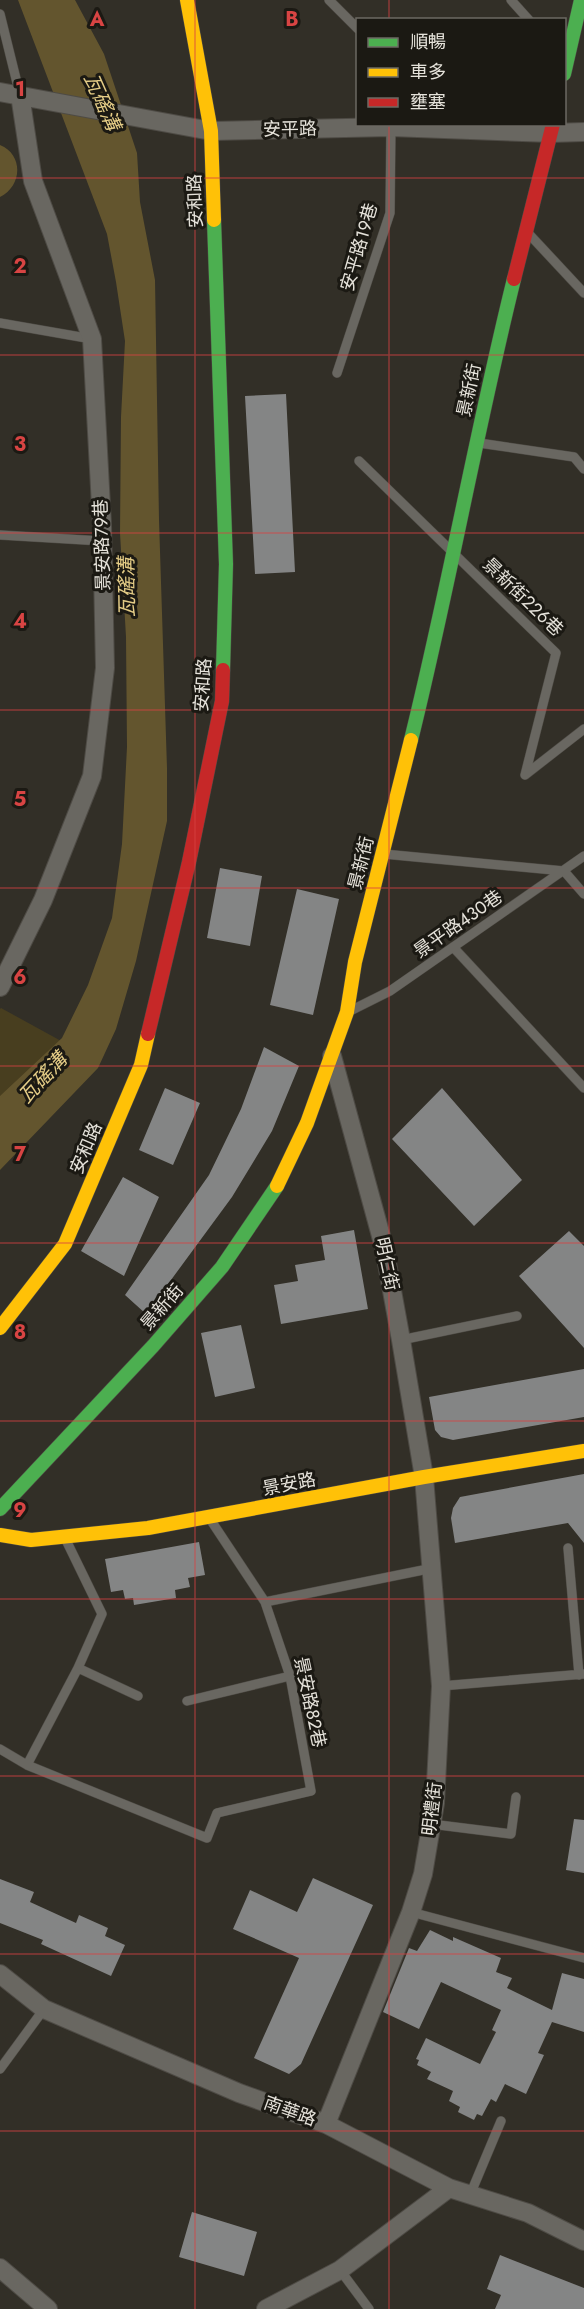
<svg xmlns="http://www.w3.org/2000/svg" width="584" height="2309" font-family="Jost,'Noto Sans TC',sans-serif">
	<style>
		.green { fill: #483e1f }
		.water { fill: #63552e }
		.building { fill: #848585 }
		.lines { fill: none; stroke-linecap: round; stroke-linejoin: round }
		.lane-casing { stroke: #4e4b45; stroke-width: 10 }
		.street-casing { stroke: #4e4b45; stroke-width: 20 }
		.fast-casing { stroke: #4e4b45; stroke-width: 15 }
		.slow-casing { stroke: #4e4b45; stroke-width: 15 }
		.jam-casing { stroke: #4e4b45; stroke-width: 15 }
		.lane { stroke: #696761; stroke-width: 9 }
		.street { stroke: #696761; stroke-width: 18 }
		.fast { stroke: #4caf50; stroke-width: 14 }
		.slow { stroke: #ffc107; stroke-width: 14 }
		.jam { stroke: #c62828; stroke-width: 14 }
		.grid { fill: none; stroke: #d84443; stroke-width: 1.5; stroke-opacity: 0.55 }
		.labels { text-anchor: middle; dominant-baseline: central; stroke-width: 6; stroke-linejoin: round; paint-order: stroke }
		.street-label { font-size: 18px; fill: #e5e2da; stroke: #1b1913 }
		.water-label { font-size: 20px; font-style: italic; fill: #e4cc86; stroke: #1b1913 }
		.grid-label { font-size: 20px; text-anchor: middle; font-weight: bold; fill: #d84443; stroke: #1b1913; stroke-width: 6; stroke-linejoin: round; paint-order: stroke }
	</style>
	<rect width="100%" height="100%" fill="#322f27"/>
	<path class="green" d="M1 1008 63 1042 0 1124V1009Z"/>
	<path class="water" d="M18 0H75L104 54 137 153 140 202 155 280 159 520 167 768V821L136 961 116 1029 98 1068 0 1170V1096L62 1038 88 985 112 918 122 844 127 747 126 637 120 533 121 417 125 341 116 282 107 234Z
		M0 145C24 155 22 186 0 197Z"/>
	<path class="building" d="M286 394 295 572 255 574 245 396Z
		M220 868 262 876 250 946 207 938Z
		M297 889 339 899 313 1015 270 1005Z
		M264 1047 299 1066 272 1131 232 1197 146 1314 125 1295 209 1175 241 1109Z
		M165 1088 200 1103 173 1165 139 1150Z
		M442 1088 522 1180 474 1226 392 1139Z
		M123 1177 159 1197 124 1276 81 1251Z
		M354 1230 368 1309 281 1324 274 1285 298 1281 295 1265 325 1260 321 1236Z
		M569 1231 584 1246V1348L519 1276Z
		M241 1325 255 1388 215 1397 201 1333Z
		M584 1369V1417L453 1440 441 1437 435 1430 429 1397Z
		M584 1474V1543L568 1523 455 1543 451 1518 453 1508 460 1497Z
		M199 1542 205 1575 188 1578 190 1587 175 1590 176 1598 134 1605 133 1598 125 1599 123 1590 111 1592 105 1559Z
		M574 1819 584 1820V1873L566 1870Z
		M313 1878 373 1905 301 2064 289 2074 254 2058 299 1958 233 1929 250 1890 297 1912Z
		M0 1879 34 1892 30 1902 76 1923 79 1915 108 1928 105 1936 125 1945 111 1976 41 1944 43 1940 0 1923Z
		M430 1930 453 1941V1937L501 1958 496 1972 512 1978 507 1988 552 2010 562 1973 584 1979V2032L552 2022 538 2053 544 2055 526 2094 505 2084 496 2102 491 2099 482 2116 477 2114 474 2120 458 2112 460 2107 449 2101 453 2091 427 2079 431 2072 417 2065 419 2060 416 2059 426 2038 480 2064 496 2032 492 2030 501 2010 441 1982 419 2029 383 2012 409 1948 417 1951Z
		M192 2212 257 2232 244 2276 179 2257Z
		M500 2255 584 2288V2309H495L501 2295 487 2289Z"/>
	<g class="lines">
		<defs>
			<path id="lane" d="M329 0 358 29
				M511 0 529 20
				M0 14 20 95
				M528 233 584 293
				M0 323 92 339
				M337 373 390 213 391 124
				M479 443 574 457 584 469
				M359 461 556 653 525 775
				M0 535 102 541
				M525 775 584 729
				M384 854 564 871 584 894
				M453 947 584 1088
				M352 1010 390 991 584 856
				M401 1340 517 1316
				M568 1548 579 1675
				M265 1602 433 1568
				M78 1668 138 1696
				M441 1686 584 1674
				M187 1701 290 1676
				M0 1749 27 1765 207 1838 217 1813 311 1791 290 1676 265 1602 210 1519
				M27 1765 78 1668 102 1614 65 1538
				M431 1824 511 1834 516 1797
				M411 1912 584 1958
				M0 2069 44 2009
				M470 2195 501 2121
				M340 2270 369 2309"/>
			<path id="street" d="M0 92 211 131 391 127 551 133 584 132
				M0 987 43 900 92 776 105 668 102 525 92 339 33 181 20 95
				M0 1974 44 2009 239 2093 326 2124 449 2188 528 2213 584 2241
				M326 2124 411 1912 423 1874 435 1803 441 1686 424 1477 401 1340 384 1247 332 1056
				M0 2268 48 2309
				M266 2309 340 2270 449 2188"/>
			<path id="fast" d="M564 74 581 0
				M214 220 226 564 223 670
				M411 740C449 587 476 432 514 279
				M0 1509 153 1346 222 1267 277 1186"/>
			<path id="slow" d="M187 0 211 131 214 220
				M277 1186 307 1123 347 1012 355 962 411 740
				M0 1328 65 1244 141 1065 148 1034
				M0 1535 31 1540 148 1528 424 1477 584 1451"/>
			<path id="jam" d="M514 279 553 124
				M148 1034 189 862 222 701 223 670"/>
		</defs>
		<use href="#lane" class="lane-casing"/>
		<use href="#street" class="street-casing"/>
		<use href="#fast" class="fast-casing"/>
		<use href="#slow" class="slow-casing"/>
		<use href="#jam" class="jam-casing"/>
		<use href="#lane" class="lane"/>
		<use href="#street" class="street"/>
		<use href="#fast" class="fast"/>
		<use href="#slow" class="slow"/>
		<use href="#jam" class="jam"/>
	</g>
	<path class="grid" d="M195 0V2309M389 0V20M389 124V2309M0 178H584M0 355H584M0 533H584M0 710H584M0 888H584M0 1066H584M0 1243H584M0 1421H584M0 1599H584M0 1776H584M0 1954H584M0 2131H584"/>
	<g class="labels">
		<g class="street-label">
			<text transform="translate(290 129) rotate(-1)">安平路</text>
			<text transform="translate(195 201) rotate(-92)">安和路</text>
			<text transform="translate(359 247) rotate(-74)">安平路19巷</text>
			<text transform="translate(469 390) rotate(-78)">景新街</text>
			<text transform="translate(102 545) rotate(-92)">景安路79巷</text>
			<text transform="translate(523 597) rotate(44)">景新街226巷</text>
			<text transform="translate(203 685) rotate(-86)">安和路</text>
			<text transform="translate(361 863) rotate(-76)">景新街</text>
			<text transform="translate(458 924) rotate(-35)">景平路430巷</text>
			<text transform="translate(86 1148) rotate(-67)">安和路</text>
			<text transform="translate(387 1264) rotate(78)">明仁街</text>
			<text transform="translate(162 1307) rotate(-49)">景新街</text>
			<text transform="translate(289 1484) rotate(-11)">景安路</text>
			<text transform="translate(310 1702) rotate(78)">景安路82巷</text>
			<text transform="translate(432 1809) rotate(-83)">明禮街</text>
			<text transform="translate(290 2111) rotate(20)">南華路</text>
		</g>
		<g class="water-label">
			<text transform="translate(102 102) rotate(66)">瓦磘溝</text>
			<text transform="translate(127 587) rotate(-91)">瓦磘溝</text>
			<text transform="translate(43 1078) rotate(-47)">瓦磘溝</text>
		</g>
	</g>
	<g class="grid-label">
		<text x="97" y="26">A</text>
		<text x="292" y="26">B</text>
		<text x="20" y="96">1</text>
		<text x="20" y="273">2</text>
		<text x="20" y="451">3</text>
		<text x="20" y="628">4</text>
		<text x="20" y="806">5</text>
		<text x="20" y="984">6</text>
		<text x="20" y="1161">7</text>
		<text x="20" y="1339">8</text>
		<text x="20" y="1517">9</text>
	</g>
	<rect x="356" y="18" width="210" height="108" fill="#1b1913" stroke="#6c6963" stroke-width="1.5"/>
	<rect x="368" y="38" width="30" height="9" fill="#4caf50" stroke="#6c6963" stroke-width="1.5"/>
	<text x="410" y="48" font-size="18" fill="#e5e2da">順暢</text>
	<rect x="368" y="68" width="30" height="9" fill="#ffc107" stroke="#6c6963" stroke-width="1.5"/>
	<text x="410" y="78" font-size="18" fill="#e5e2da">車多</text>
	<rect x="368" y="98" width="30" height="9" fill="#c62828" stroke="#6c6963" stroke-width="1.5"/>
	<text x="410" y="108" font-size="18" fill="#e5e2da">壅塞</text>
</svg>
